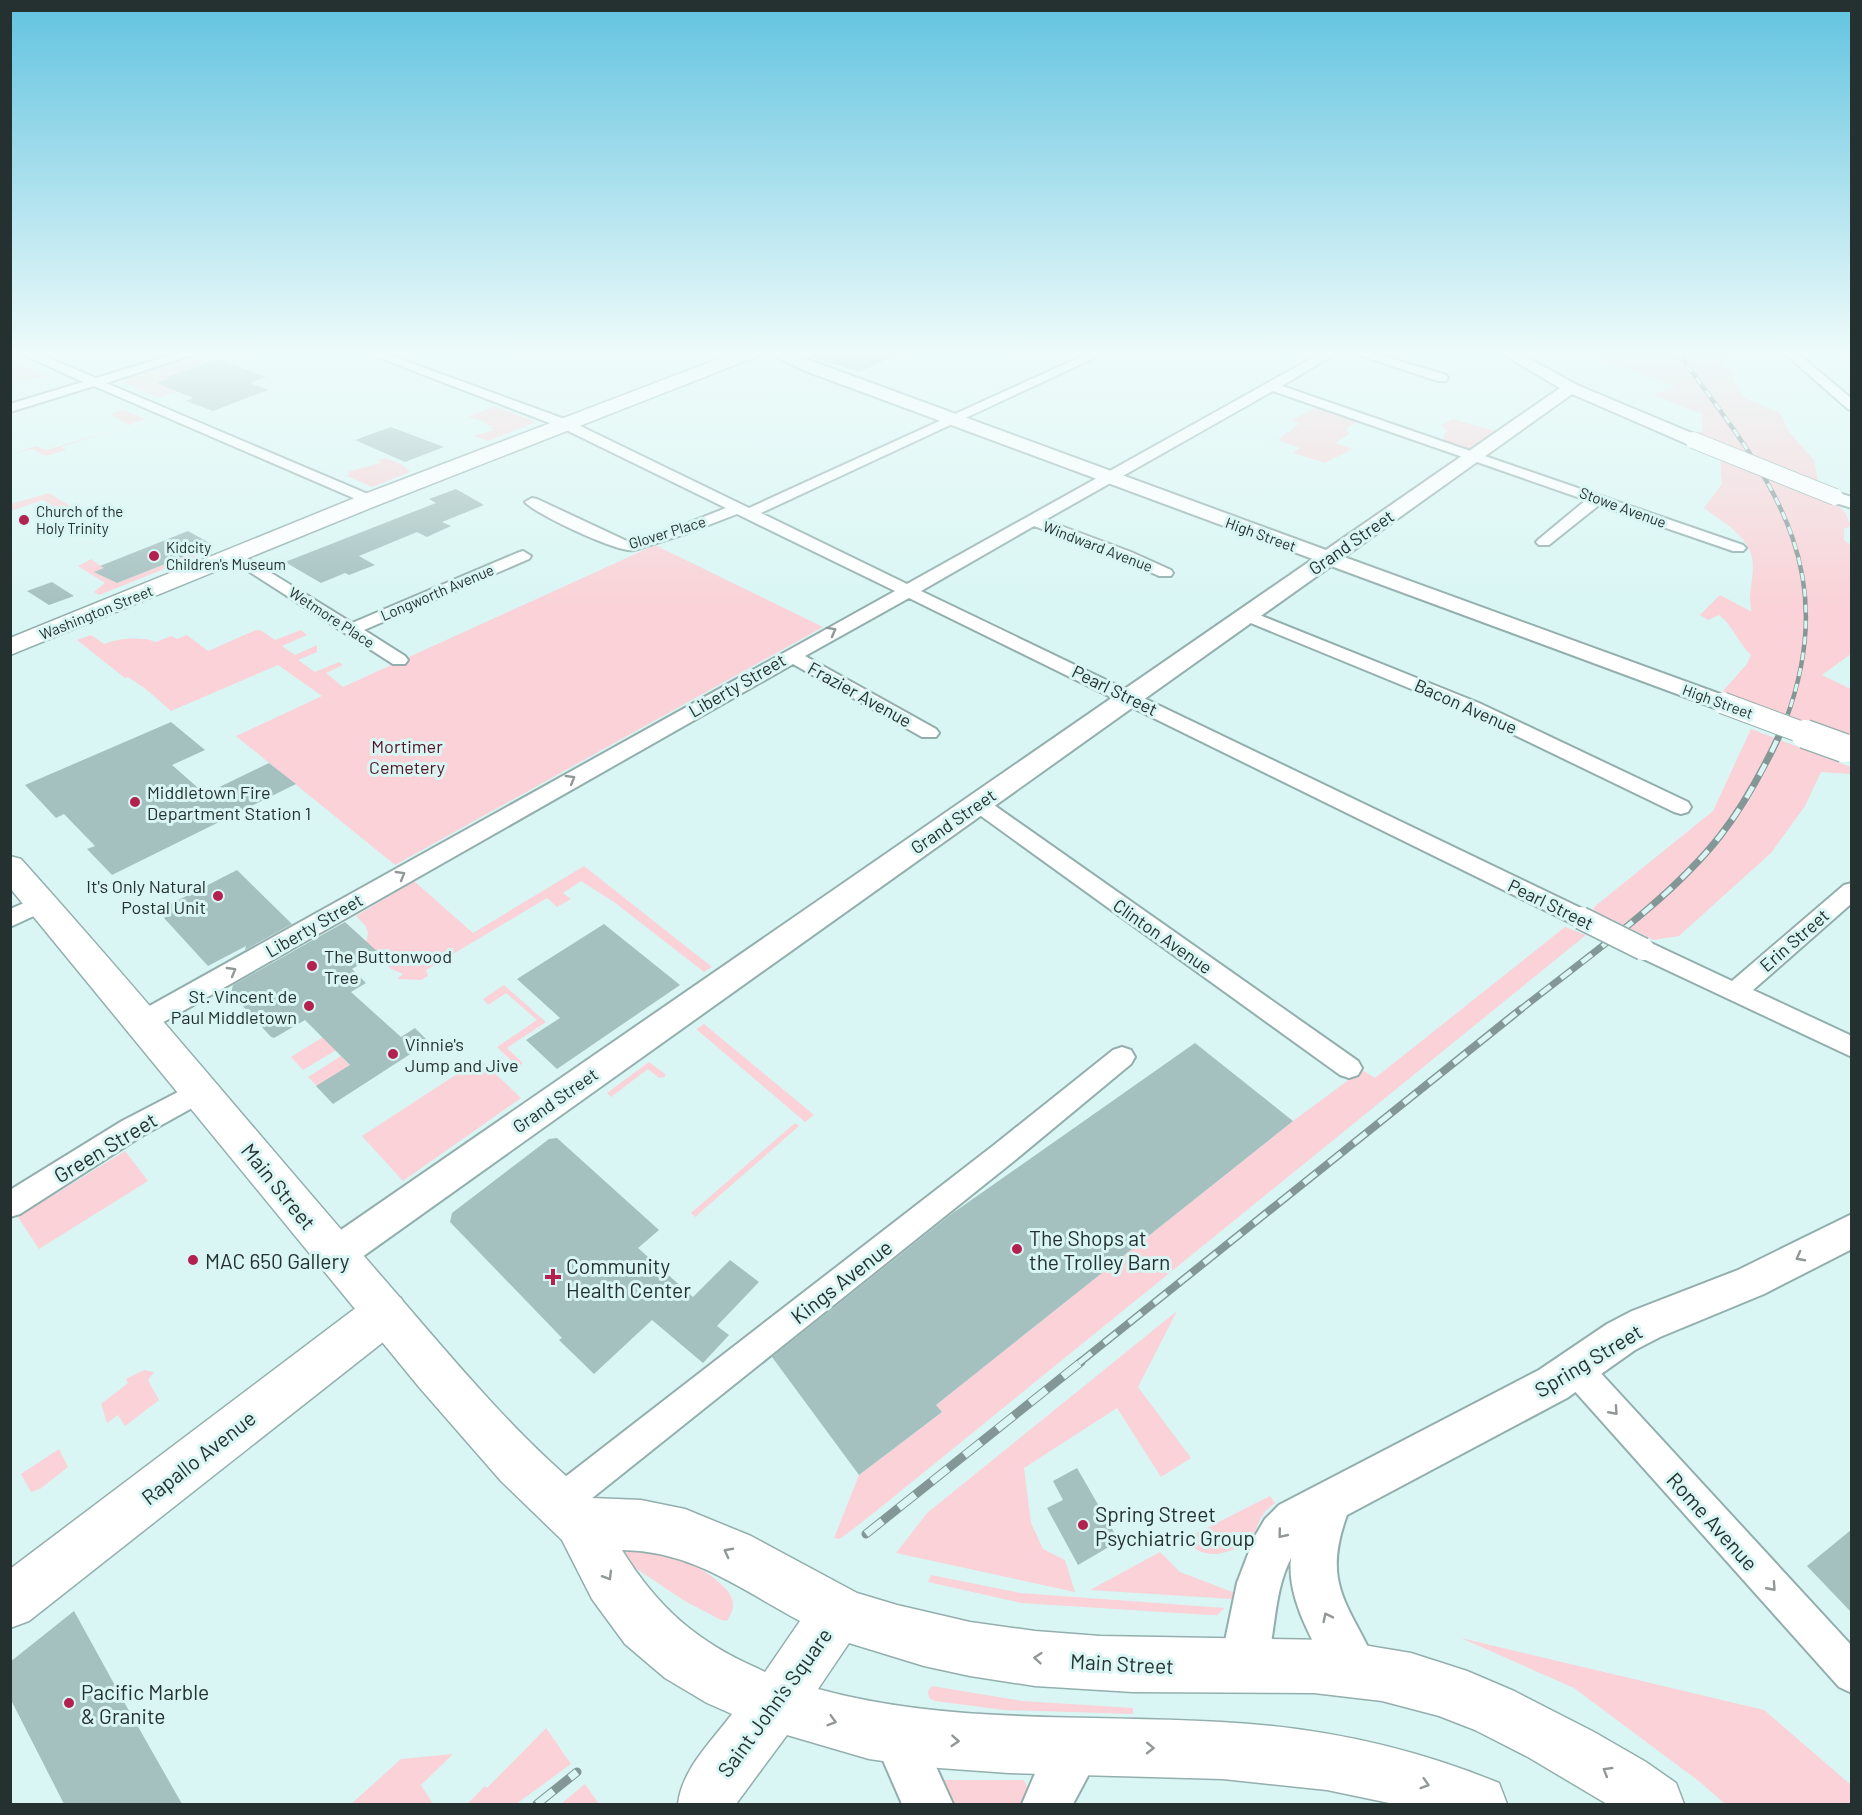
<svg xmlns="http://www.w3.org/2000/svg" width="1862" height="1815" font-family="Barlow,sans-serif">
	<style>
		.green { fill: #fad2d7 }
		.building { fill: #a4c0bf }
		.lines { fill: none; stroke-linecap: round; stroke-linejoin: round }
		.minor-casing { stroke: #93afad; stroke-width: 4 }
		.tertiary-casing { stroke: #93afad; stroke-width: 4 }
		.primary-casing { stroke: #93afad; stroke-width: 3 }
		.trunk-casing { stroke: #93afad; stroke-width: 3 }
		.minor { fill: #fff; fill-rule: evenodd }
		.tertiary { fill: #fff; fill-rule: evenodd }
		.primary { fill: #fff; fill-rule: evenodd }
		.trunk { fill: #fff; fill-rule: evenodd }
		.rail-far3-casing { stroke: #829796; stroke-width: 4.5 }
		.rail-far2-casing { stroke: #829796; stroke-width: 7 }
		.rail-far1-casing { stroke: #829796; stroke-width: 8 }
		.rail-casing { stroke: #829796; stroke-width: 9 }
		.rail-far3 { stroke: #d9f6f4; stroke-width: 3; stroke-dasharray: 8; stroke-linecap: butt }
		.rail-far2 { stroke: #d9f6f4; stroke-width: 4.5; stroke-dasharray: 13; stroke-linecap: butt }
		.rail-far1 { stroke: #d9f6f4; stroke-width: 5; stroke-dasharray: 16; stroke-linecap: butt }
		.rail { stroke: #d9f6f4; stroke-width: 7; stroke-dasharray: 21; stroke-linecap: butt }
		.minor-bridge-casing { stroke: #93afad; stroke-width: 25; stroke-linecap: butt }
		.tertiary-bridge-far2-casing { stroke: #93afad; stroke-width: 18; stroke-linecap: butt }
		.tertiary-bridge-far1-casing { stroke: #93afad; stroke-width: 23; stroke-linecap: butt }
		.tertiary-bridge-casing { stroke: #93afad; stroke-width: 31; stroke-linecap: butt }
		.minor-bridge { stroke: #fff; stroke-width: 22 }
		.tertiary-bridge-far2 { stroke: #fff; stroke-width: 16 }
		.tertiary-bridge-far1 { stroke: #fff; stroke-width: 21 }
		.tertiary-bridge { stroke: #fff; stroke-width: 28 }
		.oneway { stroke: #929898 }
		.poi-dot { fill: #b3224f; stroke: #d9f6f4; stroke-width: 2 }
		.labels { text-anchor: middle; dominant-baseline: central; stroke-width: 6; stroke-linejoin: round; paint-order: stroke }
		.far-street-label { font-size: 15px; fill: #253130; stroke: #d9f6f4 }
		.far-poi-label { font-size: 15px; fill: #253130; stroke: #d9f6f4; text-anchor: start }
		.street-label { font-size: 18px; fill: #253130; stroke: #d9f6f4 }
		.park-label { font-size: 18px; fill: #541325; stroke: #d9f6f4 }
		.poi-label { font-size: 18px; fill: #253130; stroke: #d9f6f4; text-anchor: start }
		.near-street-label { font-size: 21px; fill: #253130; stroke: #d9f6f4 }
		.near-poi-label { font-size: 21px; fill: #253130; stroke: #d9f6f4; text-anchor: start }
	</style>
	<rect width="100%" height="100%" fill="#d9f6f4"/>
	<path class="green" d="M1572 352H1768L1731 358 1722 365 1733 371 1734 381 1743 397 1780 413 1790 433 1814 460 1818 481 1689 431 1703 432 1702 414 1652 395 1677 386C1643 377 1609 360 1574 355Z
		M195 358 209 363 167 376 170 378 159 382 162 386 183 390 159 398 123 382 128 378Z
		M10 361 14 362 49 377 25 379 11 383V373L16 368 11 365Z
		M495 406 536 422 488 441 474 436 494 430 491 428 493 427 484 423 486 422 468 417Z
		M1318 407 1357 421 1346 429 1350 434 1335 443 1353 449 1325 463 1293 453 1300 448 1278 440 1300 423 1291 420Z
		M123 410 146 419 62 447 66 450 46 456 32 449 11 455 36 446 47 450 129 425 110 414Z
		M1453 419 1496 431 1467 450 1447 443 1443 438 1447 430 1441 425Z
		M1720 455 1833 501 1845 512 1851 526 1844 529V540L1851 545V654L1822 675 1851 689V740L1732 698 1723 691 1747 664 1751 655C1737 641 1734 627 1719 615L1708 620 1700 615 1720 595 1752 612C1747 596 1753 583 1753 566 1753 538 1724 523 1704 508L1722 484Z
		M385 458 403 465 410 472 372 487 347 476 350 473 348 472C359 468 374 466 381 462L378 460Z
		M49 493 72 507 56 513 54 512 59 510 43 500 11 511V504Z
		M655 545 823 627 395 865 236 736 322 696 278 665 171 711 147 690 128 677 125 678 77 640 91 635 104 644C118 638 142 636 156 642L171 636 177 639 187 635 208 651 256 630 262 631 275 640 301 630 307 635 282 646 295 655 317 645V652L298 660 315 672 339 662 343 665 326 673 343 687Z
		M206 547 212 550 99 595 94 592 105 583 78 566 91 559 104 568 97 572 117 583Z
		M1751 729 1851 767V774L1821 772 1805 806 1771 853 1679 936 1654 940 1594 911V907L1713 811Z
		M584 866 712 967 704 972 614 902 581 881 563 893 571 899 557 907 547 898 426 970 428 976 421 980 397 979 403 974 391 969 376 954 378 953 366 942C371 929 365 925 356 916L414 881 473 933Z
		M1565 927 1586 935 870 1516 840 1539 834 1538 859 1475 942 1412 936 1405 1293 1121 1362 1070 1375 1078Z
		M504 985 546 1022 507 1048 523 1063 518 1067 497 1047 537 1020 506 993 488 1005 483 999Z
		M704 1024 814 1115 805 1122 696 1029Z
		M323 1037 336 1050 303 1070 291 1057Z
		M341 1056 351 1067 317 1086 308 1077Z
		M480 1059 521 1098 403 1181 362 1136Z
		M649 1062 665 1074V1077L659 1078 648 1069 611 1097 607 1093Z
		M795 1123 799 1126 695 1217 691 1213Z
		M125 1151 148 1181 39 1249 18 1217Z
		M1177 1311 1138 1387 1191 1458 1161 1477 1117 1408 1024 1468 1031 1523 1043 1549 1065 1560 1075 1592 896 1553 927 1513Z
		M144 1370 154 1372 148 1380 159 1400 125 1426 118 1415 107 1423 101 1404 128 1383 126 1379Z
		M59 1449 68 1467 40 1489 31 1492 21 1474Z
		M1270 1496 1275 1503C1272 1506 1267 1509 1264 1513 1258 1521 1256 1534 1248 1541 1229 1556 1200 1561 1185 1539Z
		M637 1533C657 1544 726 1577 732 1599 735 1607 731 1614 727 1621L721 1620 683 1600 625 1561 622 1556 631 1534Z
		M1160 1552 1180 1572 1235 1593 1232 1599 1090 1590Z
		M931 1575 1020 1593 1225 1608 1217 1615H1209L1021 1603 928 1582Z
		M1461 1638 1764 1710 1851 1785V1804H1725L1700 1782 1574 1688Z
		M932 1686 1022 1701 1133 1708V1714L1004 1710 935 1701 929 1698 928 1691Z
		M546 1728 571 1764 516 1804H467L485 1786 487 1788Z
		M453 1754 421 1785 433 1804H351L401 1759Z
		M944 1780H1024L1028 1789 1021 1804H953L939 1787V1782Z
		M585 1784 599 1804H561Z"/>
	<path class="building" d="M811 352H904L859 372 811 357Z
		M220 359 266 377 250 383 268 390 213 411 186 401 193 398 157 383 170 378 166 377Z
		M391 427 444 447 405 462 355 440Z
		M456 489 484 505 442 522 451 526 427 537 417 532 359 556 375 565 349 575 345 573 321 583 285 562 436 503 429 499Z
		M188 531 213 545 117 583 94 572 104 568 100 566Z
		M52 582 74 596 49 605 27 591Z
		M171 722 205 750 172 765 205 794 269 763 296 784 112 875 87 849 95 846 64 814 56 818 25 785Z
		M237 870 292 924 245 950 246 946 208 966 164 918 167 916 161 909Z
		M345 922 379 953 352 969 366 983 351 992 401 1037 415 1028 429 1042 333 1104 316 1086 350 1065 305 1020 274 1038 271 1037 231 993 233 985Z
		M604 924 680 985 557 1069 526 1040 560 1018 517 979Z
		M1195 1043 1293 1121 936 1405 942 1412 859 1475 772 1357 950 1215Z
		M557 1138 659 1230 638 1248 693 1297 730 1260 759 1282 717 1326 729 1335 703 1363 652 1320 594 1374 559 1340 562 1338 450 1222 452 1213 549 1139Z
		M1077 1468 1119 1541 1078 1565 1047 1508 1063 1500 1053 1481Z
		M1851 1530V1612L1807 1566Z
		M74 1611 128 1709 182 1804H64L10 1698V1662Z"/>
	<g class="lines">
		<defs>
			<path id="minor" d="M18 352H34L96 378 182 352H201L106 383 375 497 377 500 375 503H365L94 386 10 412V404L83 382Z
				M364 352H381L570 421 749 508 1091 352H1107L761 513 907 584 1323 352H1338L1282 386 1743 545 1746 548 1743 551H1733L1599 505 1549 545H1539L1536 542 1539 539 1586 500 1273 391 1045 520 1131 552 1171 570 1173 573 1171 576H1159L1119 558 1034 526 921 591 1589 912 1592 918 1589 924 1581 926 1573 924 909 598 805 656 936 729 939 733 936 737H922L793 664 153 1028 144 1030 135 1028 132 1021 135 1014 895 591 737 514 688 533 634 550C620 554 535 514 525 502L532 498 537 499 629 542 678 527 726 508 560 427Z
				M1350 352H1369L1446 375 1448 378 1446 381H1438Z
				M1783 352H1796L1852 399V410L1848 409Z
				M234 550 352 623 517 553 523 551 531 556 529 559 364 630 405 656 408 660 405 664H393L228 558 226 555Z
				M1247 610 1479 703 1688 802 1691 807 1688 812 1681 814 1674 812 1465 711 1241 619 1239 615 1241 611Z
				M977 797 984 798 1358 1061 1362 1068 1358 1075 1349 1078 1340 1075 970 808 967 803 970 798Z
				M1852 883V903L1753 990 1852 1036V1057L1635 955 1631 949 1635 943 1643 941 1651 943 1732 981 1844 885Z
				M43 895 51 898 54 903 51 908 10 927V909Z
				M1122 1047 1131 1050 1135 1057 1131 1064 1014 1161 571 1515 559 1520 547 1515 542 1503 547 1491 994 1145 1113 1050Z
				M201 1080 210 1084 214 1091 210 1098 140 1137 20 1214 10 1217V1190L122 1121Z
				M1574 1352 1585 1356 1852 1646V1693L1839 1687 1563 1378 1558 1367 1563 1356Z"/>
			<path id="tertiary" d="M767 352H787L1326 550 1560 388 1499 352H1517L1577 385 1699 436 1701 440 1699 444H1687L1572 394 1344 557 1731 698 1735 703 1731 708 1723 710 1715 708 1331 566 348 1267 335 1272 322 1267 316 1255 322 1243 1313 559 803 370Z
				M1835 492 1852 497V508L1829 501 1826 497 1829 493Z
				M1852 1214V1249L1764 1294 1660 1337 1635 1350 1567 1398 1347 1515C1320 1588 1352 1606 1378 1669L1371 1686 1354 1693 1337 1686C1318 1649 1286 1602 1291 1558 1271 1596 1277 1643 1261 1682L1244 1689 1227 1682 1220 1665 1237 1583 1255 1536 1265 1519 1279 1505 1539 1370 1607 1324 1632 1311 1738 1270Z
				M897 1710 914 1718 953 1804H902L872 1735 880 1718Z
				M1079 1721 1096 1729 1104 1746 1073 1804H1022L1039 1764 1062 1729Z"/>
			<path id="primary" d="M385 1292 401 1298 407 1313 401 1328 29 1621 10 1628V1569L369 1298Z"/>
			<path id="trunk" d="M736 352H760L758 356 378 505 10 655V638L362 495Z
				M10 856 21 859C145 997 262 1139 383 1278 449 1354 514 1435 592 1498L641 1500 685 1509 751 1536 857 1593 897 1605 970 1622 1035 1631 1100 1636 1333 1640 1411 1653 1467 1671 1514 1691 1594 1732 1646 1762 1676 1783 1684 1804H1607L1528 1757 1475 1730 1439 1716 1382 1701 1314 1693 1133 1692 1035 1686 970 1676 924 1666 849 1643 818 1689C950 1725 1086 1714 1221 1722 1318 1727 1409 1746 1499 1783L1507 1804H1394L1327 1790 1223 1779 1009 1773 925 1767 869 1759 787 1735 736 1804H678C682 1769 711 1742 732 1714L707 1703 665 1678 625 1644 592 1599 562 1540 501 1481 419 1387 10 888ZM622 1550C693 1551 740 1589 800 1621L765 1672 759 1669C697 1642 658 1608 622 1550Z"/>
		</defs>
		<use href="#minor" class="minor-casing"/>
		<use href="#tertiary" class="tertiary-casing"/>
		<use href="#primary" class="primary-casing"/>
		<use href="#trunk" class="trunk-casing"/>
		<use href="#minor" class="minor"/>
		<use href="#tertiary" class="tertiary"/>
		<use href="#primary" class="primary"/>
		<use href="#trunk" class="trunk"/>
		<defs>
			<path id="rail-far3" d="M1677 352C1771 479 1848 569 1780 735"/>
			<path id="rail-far2" d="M1520 1010C1584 959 1670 900 1720 836 1745 804 1763 770 1780 734"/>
			<path id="rail-far1" d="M1079 1363 1521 1009"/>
			<path id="rail" d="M866 1534 1081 1362
				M537 1804 577 1772"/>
		</defs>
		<use href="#rail-far3" class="rail-far3-casing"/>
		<use href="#rail-far2" class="rail-far2-casing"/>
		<use href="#rail-far1" class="rail-far1-casing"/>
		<use href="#rail" class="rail-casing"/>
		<use href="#rail-far3" class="rail-far3"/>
		<use href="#rail-far2" class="rail-far2"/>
		<use href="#rail-far1" class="rail-far1"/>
		<use href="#rail" class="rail"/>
		<defs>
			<path id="minor-bridge" d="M1581 918 1643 949"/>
			<path id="tertiary-bridge-far2" d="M1693 440 1835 497"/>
			<path id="tertiary-bridge-far1" d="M1723 703 1809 735"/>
			<path id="tertiary-bridge" d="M1805 734 1844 748"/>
		</defs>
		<use href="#minor-bridge" class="minor-bridge-casing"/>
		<use href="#tertiary-bridge-far2" class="tertiary-bridge-far2-casing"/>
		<use href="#tertiary-bridge-far1" class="tertiary-bridge-far1-casing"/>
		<use href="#tertiary-bridge" class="tertiary-bridge-casing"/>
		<use href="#minor-bridge" class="minor-bridge"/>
		<use href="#tertiary-bridge-far2" class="tertiary-bridge-far2"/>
		<use href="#tertiary-bridge-far1" class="tertiary-bridge-far1"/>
		<use href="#tertiary-bridge" class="tertiary-bridge"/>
	</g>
	<defs><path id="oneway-chevron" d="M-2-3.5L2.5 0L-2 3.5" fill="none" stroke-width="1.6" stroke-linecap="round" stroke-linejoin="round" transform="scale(1.5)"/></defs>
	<g class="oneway">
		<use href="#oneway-chevron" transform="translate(832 631) rotate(-29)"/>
		<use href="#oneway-chevron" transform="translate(571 779) rotate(-30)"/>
		<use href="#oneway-chevron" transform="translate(401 875) rotate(-30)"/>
		<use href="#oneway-chevron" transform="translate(232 971) rotate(-30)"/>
		<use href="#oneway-chevron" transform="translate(1800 1257) rotate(152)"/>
		<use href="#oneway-chevron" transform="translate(1614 1411) rotate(48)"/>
		<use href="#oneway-chevron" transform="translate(1282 1534) rotate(129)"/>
		<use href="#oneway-chevron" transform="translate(728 1552) rotate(-152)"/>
		<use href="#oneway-chevron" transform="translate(608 1576) rotate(59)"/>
		<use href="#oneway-chevron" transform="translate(1772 1587) rotate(48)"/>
		<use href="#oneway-chevron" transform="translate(1327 1617) rotate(-116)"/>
		<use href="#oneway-chevron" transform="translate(1038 1658) rotate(-175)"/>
		<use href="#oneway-chevron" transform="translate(832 1721) rotate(16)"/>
		<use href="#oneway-chevron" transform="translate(955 1741) rotate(4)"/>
		<use href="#oneway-chevron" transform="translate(1150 1748) rotate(1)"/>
		<use href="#oneway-chevron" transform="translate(1607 1771) rotate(-149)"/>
		<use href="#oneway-chevron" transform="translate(1425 1784) rotate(17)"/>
	</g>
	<linearGradient id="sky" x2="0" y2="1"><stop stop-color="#61c3e0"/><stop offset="0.58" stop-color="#eefbfa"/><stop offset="1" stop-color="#eefbfa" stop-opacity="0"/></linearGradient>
	<rect width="1862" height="606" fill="url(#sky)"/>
	<g class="poi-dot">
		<circle cx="24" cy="520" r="6"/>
		<circle cx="154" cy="556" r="6"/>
		<circle cx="135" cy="802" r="6"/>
		<circle cx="218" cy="896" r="6"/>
		<circle cx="312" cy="966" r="6"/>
		<circle cx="309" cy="1006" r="6"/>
		<circle cx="393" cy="1054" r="6"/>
		<circle cx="1017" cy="1249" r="6"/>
		<circle cx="193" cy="1260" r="6"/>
		<path d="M550 1268h6v6h6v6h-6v6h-6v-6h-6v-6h6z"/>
		<circle cx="1083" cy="1525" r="6"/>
		<circle cx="69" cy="1703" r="6"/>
	</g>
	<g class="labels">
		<g class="far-street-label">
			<text transform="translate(1623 507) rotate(20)">Stowe Avenue</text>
			<text transform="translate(667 532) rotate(-17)">Glover Place</text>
			<text transform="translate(1261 534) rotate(20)">High Street</text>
			<text transform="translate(1098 546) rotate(21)">Windward Avenue</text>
			<text transform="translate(437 592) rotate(-23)">Longworth Avenue</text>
			<text transform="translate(96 612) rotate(-22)">Washington Street</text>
			<text transform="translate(332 617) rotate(33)">Wetmore Place</text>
			<text transform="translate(1718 701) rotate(20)">High Street</text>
		</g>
		<g class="far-poi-label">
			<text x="36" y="511">Church of the<tspan x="36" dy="17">Holy Trinity</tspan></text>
			<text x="166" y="547">Kidcity<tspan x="166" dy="17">Children's Museum</tspan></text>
		</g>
		<g class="street-label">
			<text transform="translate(1351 542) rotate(-35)">Grand Street</text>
			<text transform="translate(737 685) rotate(-30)">Liberty Street</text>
			<text transform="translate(1115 690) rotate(26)">Pearl Street</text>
			<text transform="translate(860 694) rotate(29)">Frazier Avenue</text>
			<text transform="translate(1466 706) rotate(24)">Bacon Avenue</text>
			<text transform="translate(953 821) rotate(-35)">Grand Street</text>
			<text transform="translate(1551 904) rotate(26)">Pearl Street</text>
			<text transform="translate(314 925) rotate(-30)">Liberty Street</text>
			<text transform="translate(1163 936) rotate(35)">Clinton Avenue</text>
			<text transform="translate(1794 940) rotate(-41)">Erin Street</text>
			<text transform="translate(555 1100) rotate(-35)">Grand Street</text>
		</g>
		<g class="park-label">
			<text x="407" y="746">Mortimer<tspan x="407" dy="21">Cemetery</tspan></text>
		</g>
		<g class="poi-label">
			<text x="147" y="792">Middletown Fire<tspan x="147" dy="21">Department Station 1</tspan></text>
			<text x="206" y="886" text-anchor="end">It's Only Natural<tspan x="206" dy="21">Postal Unit</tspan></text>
			<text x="324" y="956">The Buttonwood<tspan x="324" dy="21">Tree</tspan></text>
			<text x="297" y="996" text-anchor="end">St. Vincent de<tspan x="297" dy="21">Paul Middletown</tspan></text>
			<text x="405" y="1044">Vinnie's<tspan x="405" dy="21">Jump and Jive</tspan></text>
		</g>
		<g class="near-street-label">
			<text transform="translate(105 1147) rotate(-31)">Green Street</text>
			<text transform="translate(279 1186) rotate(51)">Main Street</text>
			<text transform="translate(841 1281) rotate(-38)">Kings Avenue</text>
			<text transform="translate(1588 1360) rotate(-31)">Spring Street</text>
			<text transform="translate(198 1457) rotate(-38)">Rapallo Avenue</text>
			<text transform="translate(1713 1521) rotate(48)">Rome Avenue</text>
			<text transform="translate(1122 1663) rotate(3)">Main Street</text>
			<text transform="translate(774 1702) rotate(-54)">Saint John's Square</text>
		</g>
		<g class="near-poi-label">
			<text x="1029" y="1237">The Shops at<tspan x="1029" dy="24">the Trolley Barn</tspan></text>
			<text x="205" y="1260">MAC 650 Gallery</text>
			<text x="566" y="1265">Community<tspan x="566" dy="24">Health Center</tspan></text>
			<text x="1095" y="1513">Spring Street<tspan x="1095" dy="24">Psychiatric Group</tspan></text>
			<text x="81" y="1691">Pacific Marble<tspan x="81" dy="24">&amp; Granite</tspan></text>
		</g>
	</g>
	<rect width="1862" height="1815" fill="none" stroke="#253130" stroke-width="24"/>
</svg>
